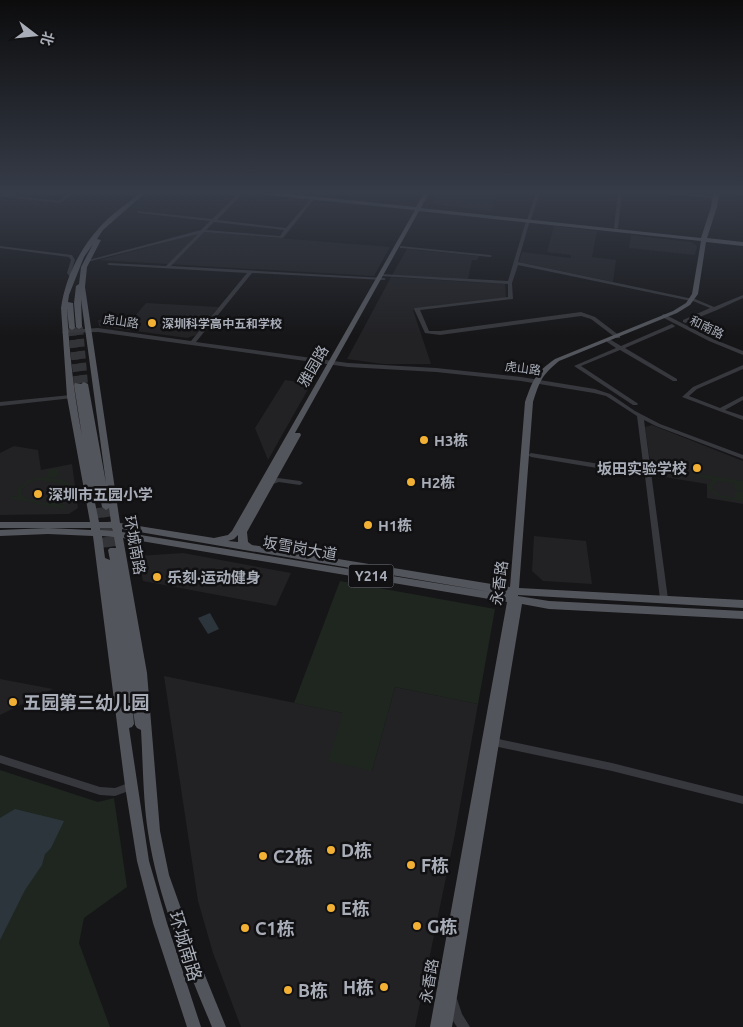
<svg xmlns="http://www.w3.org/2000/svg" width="743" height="1027" font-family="Ubuntu,'Noto Sans SC',sans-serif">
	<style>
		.built { fill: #222225 }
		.green { fill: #1e261f; fill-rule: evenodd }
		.water { fill: #2c353c }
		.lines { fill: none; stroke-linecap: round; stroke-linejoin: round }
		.major-tunnel-far1 { stroke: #333438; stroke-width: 8; stroke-dasharray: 8 4; stroke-linecap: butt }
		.major-tunnel { stroke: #333438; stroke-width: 10; stroke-dasharray: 10 5; stroke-linecap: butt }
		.minor { fill: #37383d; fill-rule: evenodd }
		.major { fill: #53555c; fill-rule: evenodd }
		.poi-dot { fill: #f2b134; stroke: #111113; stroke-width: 2 }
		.labels { text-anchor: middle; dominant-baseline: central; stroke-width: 5; stroke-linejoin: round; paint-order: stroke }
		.far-street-label { font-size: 12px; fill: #a8adb8; stroke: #111113 }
		.far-poi-label { font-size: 12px; font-weight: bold; fill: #a8adb8; stroke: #111113; text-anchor: start }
		.shield { fill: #111113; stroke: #7b7e86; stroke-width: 1 }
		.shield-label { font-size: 14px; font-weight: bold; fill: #a8adb8 }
		.street-label { font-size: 15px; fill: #a8adb8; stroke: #111113 }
		.poi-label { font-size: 15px; font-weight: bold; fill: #a8adb8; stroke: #111113; text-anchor: start }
		.near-poi-label { font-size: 18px; font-weight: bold; fill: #a8adb8; stroke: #111113; text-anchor: start }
		.near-street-label { font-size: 18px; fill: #a8adb8; stroke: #111113 }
	</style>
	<rect width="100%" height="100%" fill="#161618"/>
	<path class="built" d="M437 193H498L491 211 431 204Z
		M554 226 597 231 592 257 616 260 613 282 519 262 522 252 571 258V255L547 252Z
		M205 232 390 247 374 276 99 260Z
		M631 235 691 242 697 246 695 255 629 248Z
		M407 249 479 256 477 260H472L468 279 392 275Z
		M391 277 505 284 506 299 413 310 431 364H383L347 359Z
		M146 303 219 307 196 335 187 338 99 326 98 320 135 316Z
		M285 380 311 384 268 460 255 428Z
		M652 425 743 461V504L707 498V484L652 475 645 427Z
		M14 446 38 450 41 470 72 464 78 508 69 514 0 515V453Z
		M534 536 586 541 592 584 543 581 532 571Z
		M183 553 291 573 276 606 143 581 138 556Z
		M164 676 343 713 372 771 395 687 478 704 455 834 415 1027H241L213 953 198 901Z
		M0 679 53 689 0 715Z"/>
	<path class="green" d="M58 468 59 476 50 478C59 480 71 480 75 490L71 497 59 504 66 506 64 509 9 498 11 496 18 497 17 490C24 480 36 476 48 478V470ZM39 480 63 484 70 488V492C60 508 38 503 24 497L21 494C22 485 31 481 39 480Z
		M699 474 743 481V491L735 490 734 483 718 481 712 486C715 496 726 496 735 498V491L743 492V501C730 499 715 500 708 487L712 480 699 477Z
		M340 581 495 609 478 704 395 687 372 771 328 761 343 713 294 703Z
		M0 770 98 802 114 798 127 887 84 918 79 943 110 1027H0Z"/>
	<path class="water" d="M210 613 219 629 208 634 198 618Z
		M15 809 64 821 51 848 45 854 42 865 25 890 0 940V818Z"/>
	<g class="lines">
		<path class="major-tunnel-far1" d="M79 327 84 384
			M72 328 78 385"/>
		<path class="major-tunnel" d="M106 507 113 550
			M98 508 105 552"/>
		<path class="minor" d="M69 193H74L60 203 0 196V194L59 201Z
			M239 193H243L217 220 286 228 312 197 315 198 283 238 204 232 171 266 384 278 386 279 384 280 252 273 196 342 348 363 436 368 521 377 595 389 610 394 635 411 660 424 743 455V459L656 426 644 420 668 599 667 601H661L660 599 645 476 531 457 528 455 531 453 644 471 637 416 606 396 594 393 521 381 436 372 348 367 98 332 63 333 62 332 65 330 98 328 191 341 247 273 109 265 107 264 109 263 166 266 198 234 87 262 85 261 201 230 210 221 139 213 137 212 138 211 212 219ZM214 222 284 230 280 236 206 230Z
			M536 193H540L531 219 530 220 518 262 693 299H695L714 307 743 295V298L717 310 685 323 683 322V320L710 308 693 301H691L518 265 512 283 513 299 420 310 429 331H440L581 312 595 317 620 336V338H616L591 319 581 316 440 335 425 333 414 309 415 308 508 297V284L381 276 379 275V274L508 281 526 221 527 220Z
			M618 193H622L618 228 616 229 614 228Z
			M669 193H683L718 197 720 198 718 199 671 194Z
			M0 246 72 255 75 260 71 273 74 276 70 277 67 273 71 260 69 257 0 248Z
			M400 246 490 255 492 256 490 257 402 248H400Z
			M664 314 713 339 743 351V355L709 341 662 317V315Z
			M672 324 675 326 674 327 625 348 677 379V381H673L620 350 581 366 637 403 638 404 637 405H633L574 366 616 348 607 342V340H611L621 346Z
			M743 365V369L697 389 689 396 720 408 743 396V400L725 410 743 416V420L682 397 693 387Z
			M71 395 74 397 73 398 0 406V402Z
			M278 478 300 481 303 483 300 485 279 482 270 485 267 483 268 482Z
			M494 738 612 763 743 796V804L612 771 494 746 491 745 490 742 491 739Z
			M0 755 100 787 115 788 131 782 134 783 136 786 134 789 115 796 100 795 0 763Z
			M453 997 457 999 462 1014 470 1027H457C452 1020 445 1008 449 999Z"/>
		<path class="major" d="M140 193H145L103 230 97 239 101 240 87 267 85 287 120 523 214 538 228 535 232 531 415 210 266 195 264 193H281L416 207 424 193H429L421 208 701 238 711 207 713 193H719L717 207 707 238 743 242V246L706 242 698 294 690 305 677 313 559 361C541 376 540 381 533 402L519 588 743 600V608L518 595V596L549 601 743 611V619L549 609 522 604 452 1027H430L507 602 123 538 147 673 160 831 169 875 204 973 226 1027H212C186 964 158 900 148 832 143 800 143 763 141 730L137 728 135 725 132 702 134 724 132 727 129 728 149 861 167 923 201 1027H187L153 923 137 861 125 786 93 536 48 534 0 536V530L48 528 91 530V528H0V522H90L67 397 61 308C65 279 79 250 99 228 110 215 127 204 140 193ZM419 211 701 241 692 294 686 303 673 311 555 359C535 373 533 380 525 402L510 587 252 545 248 542 247 532 301 435 300 433H295ZM93 244 81 267 79 284 76 286 74 303 76 327 79 329 82 327 81 299 106 483 88 384 84 382 81 384 75 383 74 385 82 436C74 394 69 351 67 308L69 328 72 330 75 328 73 303 68 302 69 295 84 257ZM99 491 102 507 106 510 109 508 111 522H99L93 493H98ZM100 528H112L113 531 100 530ZM122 529 491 592 122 532ZM238 535V542L228 541 234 539ZM102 536 114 537 116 548H110L108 550 110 560 105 558Z"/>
	</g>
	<linearGradient id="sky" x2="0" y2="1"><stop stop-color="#0c0c0d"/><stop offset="0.57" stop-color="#363c48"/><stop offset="1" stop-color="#363c48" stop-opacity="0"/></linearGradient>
	<rect width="743" height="337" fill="url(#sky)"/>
	<g class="poi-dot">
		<circle cx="152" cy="323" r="5"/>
		<circle cx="424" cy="440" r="5"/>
		<circle cx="697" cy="468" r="5"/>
		<circle cx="411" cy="482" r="5"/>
		<circle cx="38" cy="494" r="5"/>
		<circle cx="368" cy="525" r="5"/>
		<circle cx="157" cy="577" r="5"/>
		<circle cx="13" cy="702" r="5"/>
		<circle cx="331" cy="850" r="5"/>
		<circle cx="263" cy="856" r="5"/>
		<circle cx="411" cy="865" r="5"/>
		<circle cx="331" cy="908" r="5"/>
		<circle cx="417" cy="926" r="5"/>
		<circle cx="245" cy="928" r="5"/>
		<circle cx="384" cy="987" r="5"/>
		<circle cx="288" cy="990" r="5"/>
	</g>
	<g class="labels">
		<g class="far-street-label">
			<text transform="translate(121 321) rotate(8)">虎山路</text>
			<text transform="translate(707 327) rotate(26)">和南路</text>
			<text transform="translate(523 368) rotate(7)">虎山路</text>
		</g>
		<g class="far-poi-label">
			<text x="162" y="323">深圳科学高中五和学校</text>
		</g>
		<rect class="shield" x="348.5" y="564.5" width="45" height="23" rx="4"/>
		<g class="shield-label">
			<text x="371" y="576">Y214</text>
		</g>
		<g class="street-label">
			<text transform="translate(313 366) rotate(-60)">雅园路</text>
			<text transform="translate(135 545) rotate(80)">环城南路</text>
			<text transform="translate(300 548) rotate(10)">坂雪岗大道</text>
			<text transform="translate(499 583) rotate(-82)">永香路</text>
			<text transform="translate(429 981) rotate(-80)">永香路</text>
		</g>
		<g class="poi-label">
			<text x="434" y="440">H3栋</text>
			<text x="687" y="468" text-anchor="end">坂田实验学校</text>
			<text x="421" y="482">H2栋</text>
			<text x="48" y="494">深圳市五园小学</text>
			<text x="378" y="525">H1栋</text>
			<text x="167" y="577">乐刻·运动健身</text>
		</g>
		<g class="near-poi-label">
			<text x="23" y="702">五园第三幼儿园</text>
			<text x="341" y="850">D栋</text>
			<text x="273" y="856">C2栋</text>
			<text x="421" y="865">F栋</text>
			<text x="341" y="908">E栋</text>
			<text x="427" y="926">G栋</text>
			<text x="255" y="928">C1栋</text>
			<text x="374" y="987" text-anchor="end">H栋</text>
			<text x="298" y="990">B栋</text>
		</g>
		<g class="near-street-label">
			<text transform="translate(186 946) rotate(73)">环城南路</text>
		</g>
	</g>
	<g transform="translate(35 35) rotate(106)" stroke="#111113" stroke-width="4" paint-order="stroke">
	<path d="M0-4L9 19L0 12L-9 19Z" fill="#a8adb8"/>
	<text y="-8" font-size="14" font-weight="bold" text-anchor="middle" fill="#a8adb8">北</text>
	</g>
</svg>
